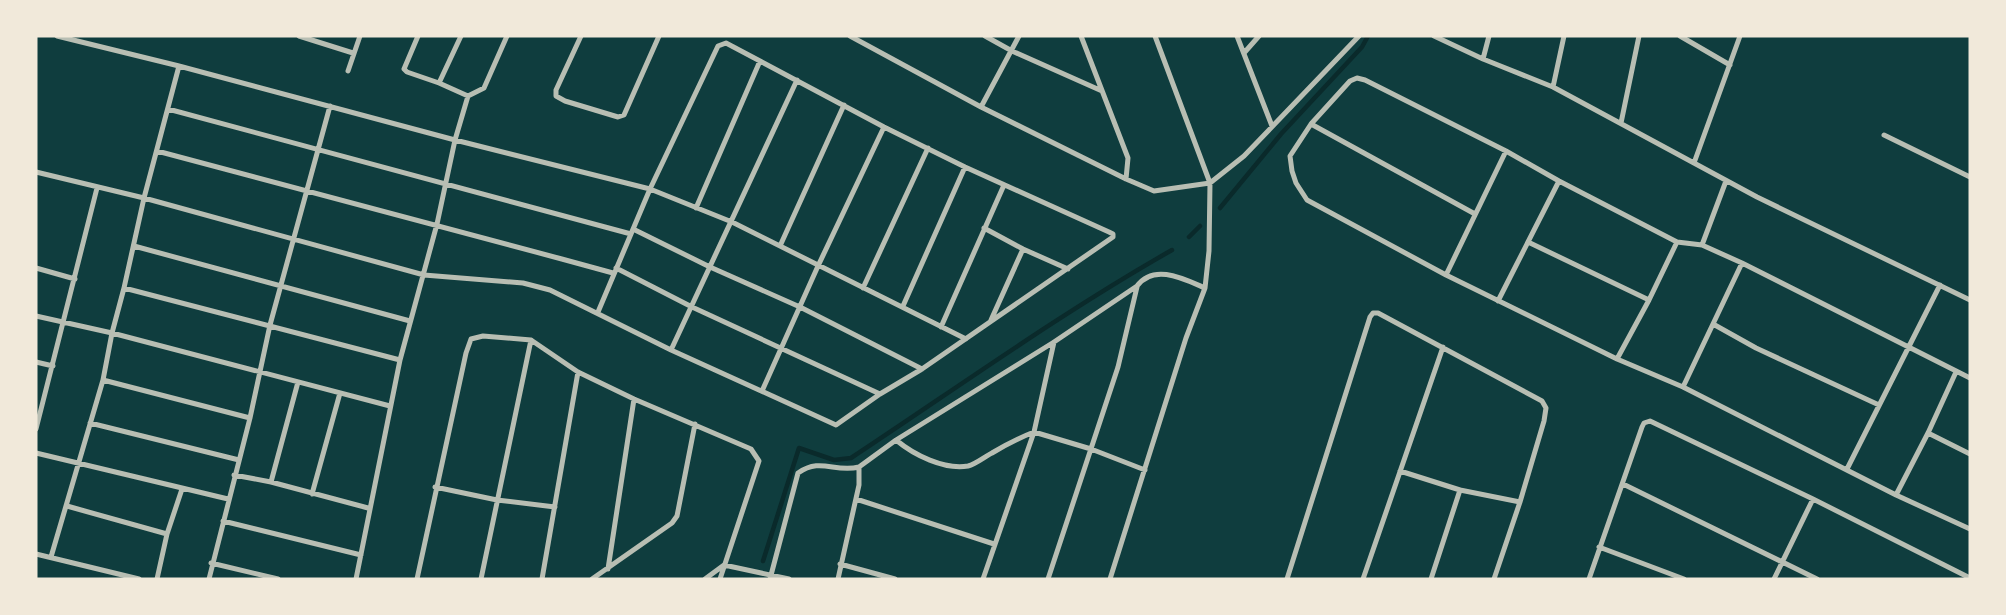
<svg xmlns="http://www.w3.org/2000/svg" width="2006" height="615" font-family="'Fira Sans Condensed',sans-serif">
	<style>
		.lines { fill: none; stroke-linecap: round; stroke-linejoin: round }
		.stream { stroke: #0a2a2b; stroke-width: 4.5 }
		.minor { stroke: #b8beb3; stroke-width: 5 }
	</style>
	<rect width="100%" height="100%" fill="#0f3d3e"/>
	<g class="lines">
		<path class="stream" d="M1220 208 1281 134 1362 47 1368 36
			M1189 237 1200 226
			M763 561 799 448 834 460 851 458C957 388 1061 313 1172 250"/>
		<path class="minor" d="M57 36 179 66 455 140 650 189 732 222 966 339
			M299 36 353 53
			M418 36 404 69 407 72 439 83 468 96 484 88 507 36
			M581 36 556 90V96L565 101 618 117 624 115 659 36
			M850 36 981 107 1126 179 1154 191 1210 183 1244 156 1359 36
			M985 36 1012 51 1102 91
			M1081 36 1128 158 1126 179
			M1237 36 1272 126
			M1434 36 1483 59 1553 87 1757 197 1970 300
			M1680 36 1730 65
			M1244 53 1259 36
			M1483 59 1489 36
			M348 71 360 36
			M439 83 461 36
			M1553 87 1564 36
			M981 107 1019 36
			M168 109 631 234
			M1621 123 1639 36
			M1311 124 1475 214
			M1884 135 1970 177
			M157 151C308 192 461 231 613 273
			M1694 163 1740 36
			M36 172 144 198 424 275 523 283 550 290 671 350 836 425 880 394 922 369 1113 237V234L1109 232 965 167 884 127 726 43 718 46 650 189 598 312
			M696 208 760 61
			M984 228 1023 249 1068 269
			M633 229 710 267 800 307 922 369
			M1528 242 1649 300
			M1702 245 1726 181
			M134 246 410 321
			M780 246 844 105
			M36 268 75 279
			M616 268 692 307 880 394
			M1446 275 1506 151
			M124 288 400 360
			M863 288 928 148
			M1498 301 1559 181
			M903 306 965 167
			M36 316 112 333 390 406
			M991 320 1023 249
			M1713 324 1756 348 1879 405
			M941 327 1004 185
			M1054 342 1034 432 1091 449 1145 470
			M671 350 797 80
			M1617 359 1649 300 1677 242
			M36 362 53 366
			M1970 378 1742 263 1702 245 1677 242 1559 181 1506 151 1365 80 1357 78 1350 81 1311 124 1290 156 1292 171 1296 183 1307 200 1446 275 1617 359 1683 387 1896 495 1970 529
			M103 380 250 418
			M1683 387 1742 263
			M762 391 818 266 884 127
			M90 423 239 460
			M36 429 97 188
			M1928 433 1970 454
			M896 440 1054 342 1137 286C1154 263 1184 279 1205 288
			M36 453 228 499
			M859 467 896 440C914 455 944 470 968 466 976 464 984 457 992 453 1005 445 1019 438 1034 432L983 579
			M1847 469 1940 285
			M1400 471 1460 490 1520 502
			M234 475 271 482 368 508
			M271 482 298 382
			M1623 484 1817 579
			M435 487 497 500 555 507
			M312 494 340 393
			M1896 495 1928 433 1956 372
			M856 499 994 544
			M67 506 167 534
			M223 521 361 555
			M1599 547 1684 579
			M36 554 139 579
			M51 557 103 380 112 333 124 288 144 198 179 66
			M211 563 278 579
			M840 564 895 579
			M608 569 634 399
			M157 579 167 534 182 489
			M209 579 250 418 270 325 330 106
			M356 579 400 360 437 224 455 140 468 96
			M417 579 466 353 471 339 483 336 531 340 578 372 634 399 751 449 759 461 720 579
			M481 579 531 340
			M542 579 578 372
			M592 579 672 523 677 516 695 424
			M705 579 724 565 789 579
			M770 579 798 473C821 457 834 473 859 467V485L838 579
			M1048 579 1118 367 1137 287
			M1110 579 1186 338 1205 288 1209 251 1210 183 1155 36
			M1287 579 1370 317 1373 313H1378L1542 401 1546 408 1544 421 1520 502 1494 579
			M1363 579 1443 347
			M1431 579 1460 490
			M1589 579 1642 427 1644 423 1650 421 1813 499 1970 578
			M1774 579 1813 499"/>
	</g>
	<rect width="2006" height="615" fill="none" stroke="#f1e9da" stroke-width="75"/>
</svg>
